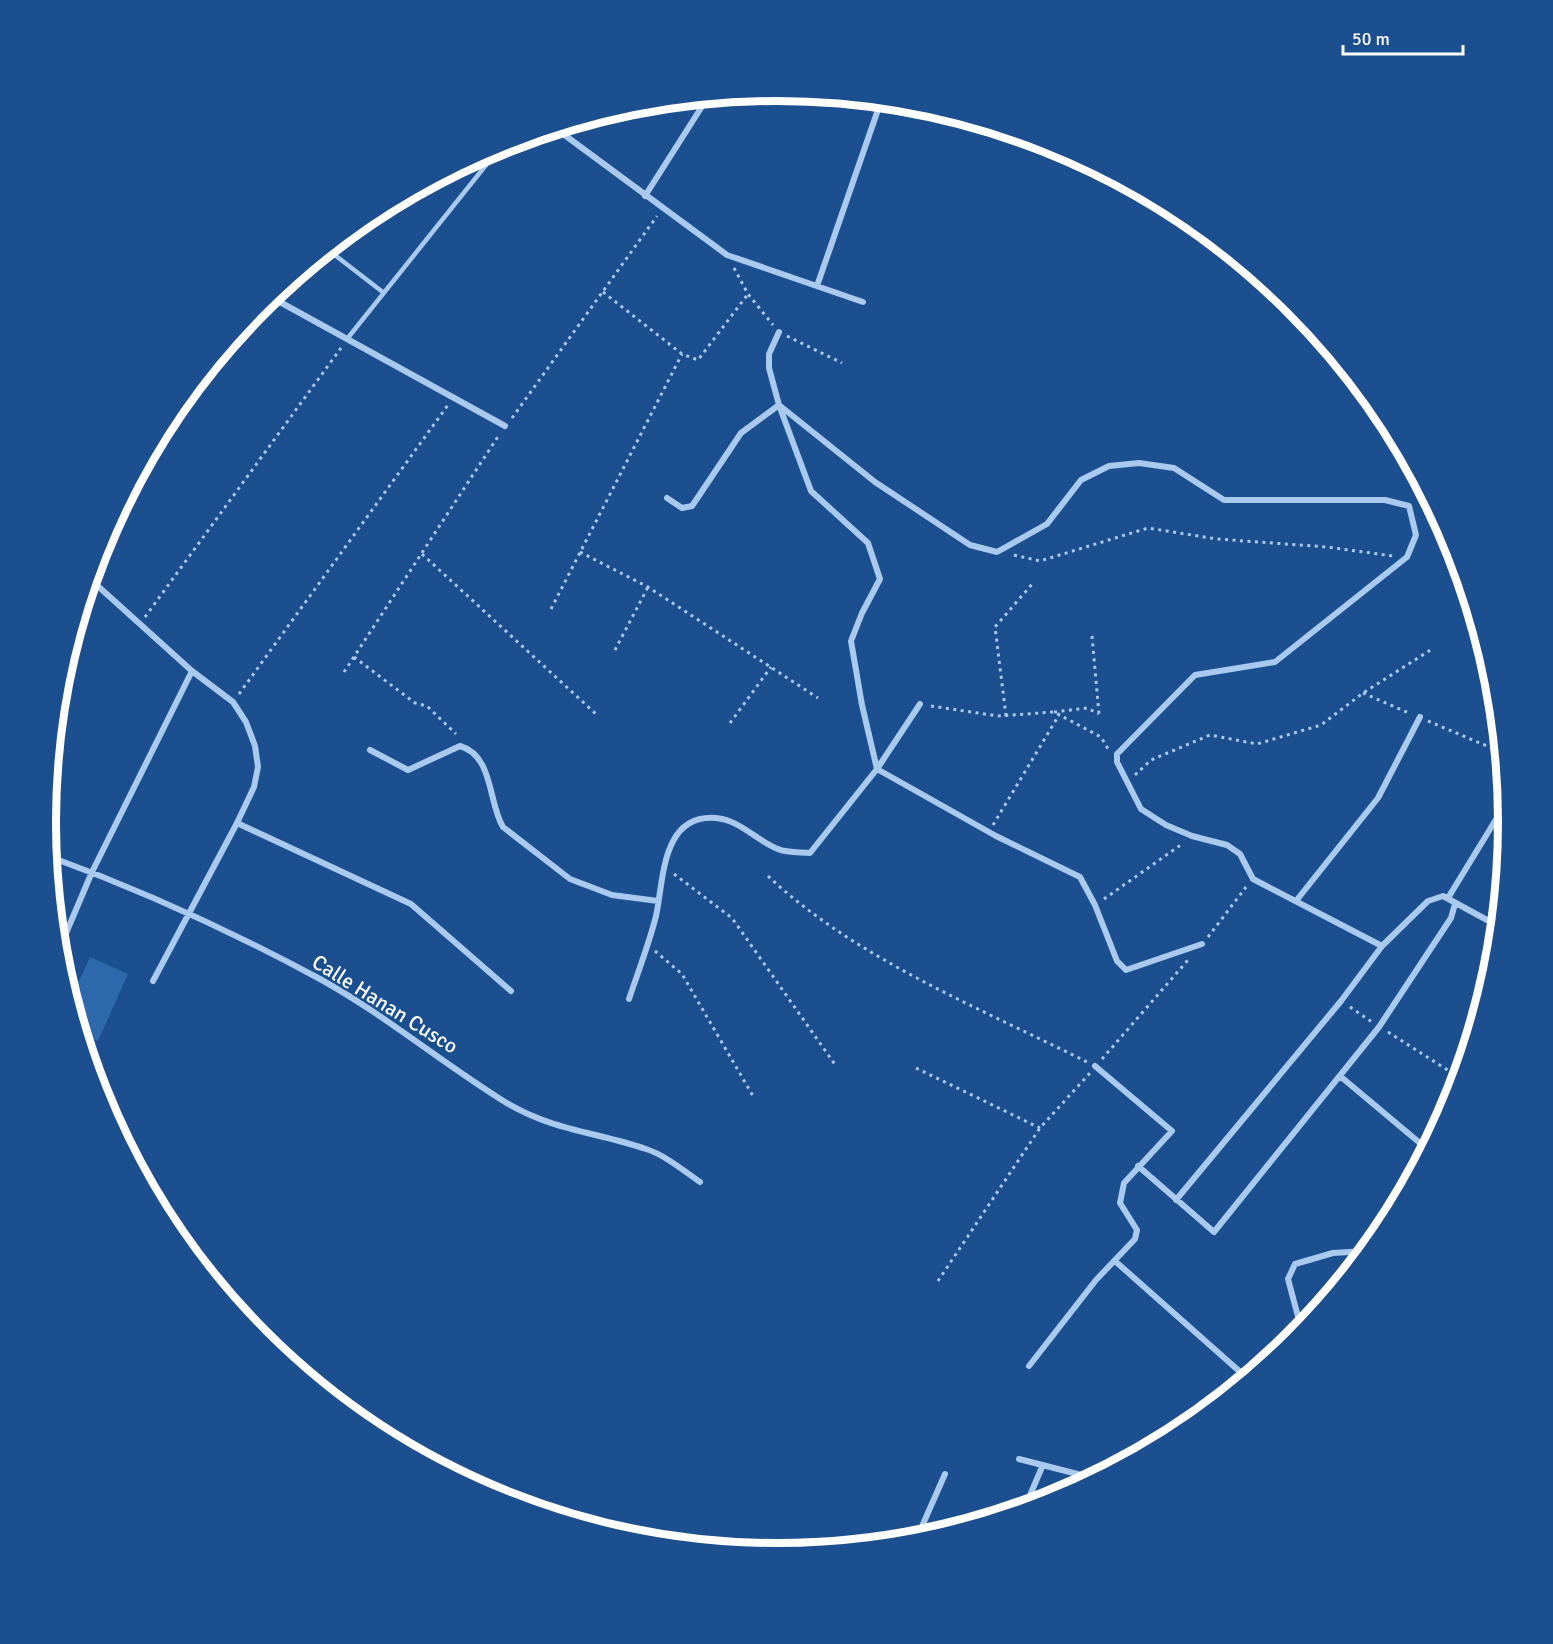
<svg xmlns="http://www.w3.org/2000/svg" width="1553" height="1644" font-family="Signika,sans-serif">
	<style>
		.green { fill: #2e69ad }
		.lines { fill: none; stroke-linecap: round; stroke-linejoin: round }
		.path { stroke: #a9c9ee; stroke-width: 3; stroke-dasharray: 3 4.5; stroke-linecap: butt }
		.service { stroke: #a9c9ee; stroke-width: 4.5 }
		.minor { stroke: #a9c9ee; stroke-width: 6 }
		.labels { text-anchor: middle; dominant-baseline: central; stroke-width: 4.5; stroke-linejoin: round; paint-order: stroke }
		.street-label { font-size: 21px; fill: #fff; stroke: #1b4f8f }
		.rim { fill: none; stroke: #fff; stroke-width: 8 }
	</style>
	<rect width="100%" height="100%" fill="#1b4f8f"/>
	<path class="green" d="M90 957 128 974 98 1041 80 1033 70 1001Z"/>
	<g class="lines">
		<path class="path" d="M734 268 748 294 773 325
			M603 292 682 354 698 360 748 294
			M787 336 842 363
			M512 418 657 216
			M580 552 648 587 818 698
			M422 554 596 714
			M1014 555 1040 561 1148 528 1217 539 1327 547 1393 556
			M551 609 682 354
			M145 617 341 348
			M1092 636 1099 714
			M615 650 648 587
			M354 657 415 703 427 706 456 734
			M344 672 499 435
			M1363 693 1411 714
			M239 694 448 405
			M931 706 998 716 1054 712 1101 737 1108 749
			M1054 712 1087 708 1099 714
			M1006 716 995 627 1033 583
			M1428 721 1501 752
			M730 723 771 667
			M1135 775 1151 760 1210 735 1257 744 1321 725 1363 693 1432 649
			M993 825 1059 715
			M674 874 732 918 836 1066
			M768 876C856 959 980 1008 1087 1062
			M1104 899 1182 844
			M1208 937 1246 887
			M655 951 682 974 753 1096
			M1350 1007 1372 1022
			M1388 1032 1460 1078
			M1102 1059 1188 960
			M916 1068 1040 1128
			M938 1281 1040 1128 1090 1073"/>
		<path class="service" d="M327 249 384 293
			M347 339 502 145"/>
		<path class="minor" d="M555 128 727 255 863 302
			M645 196 708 97
			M817 286 881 101
			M269 296 505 426
			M779 332 769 354V368L779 405 875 482 970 545 997 552 1047 524 1081 480 1109 466 1139 463 1174 468 1224 500H1385L1409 506 1416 535 1407 557 1275 662 1195 675 1117 754V762L1141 809 1166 825 1192 836 1227 845 1240 854 1253 879 1382 946
			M90 579 192 671 233 702 246 722 255 746 258 767 254 787 237 823 153 981
			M920 704 877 769 996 836 1080 877 1095 905 1117 961 1126 970 1202 944
			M370 750 408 770 460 746C494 756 488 803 503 827L570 879 612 895 658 901
			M237 823 411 904 511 991
			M48 856C141 890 233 932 320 979 385 1015 442 1063 505 1102 553 1131 597 1132 646 1149 665 1155 684 1171 700 1182
			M1448 898 1506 803
			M1296 901 1378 798 1420 717
			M58 952 92 872 192 671
			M629 999C638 972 649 944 656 916 664 880 661 814 716 818 740 820 757 841 778 849 787 853 800 852 810 853L877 769 862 705 851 641 862 613 880 579 868 543 811 491 779 405 741 433 692 506 682 508 667 498
			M1340 1076 1427 1149
			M1138 1166 1214 1232 1379 1027 1451 918 1455 904
			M1176 1200 1341 1001 1382 946 1428 901 1443 896 1498 926
			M1115 1261 1247 1378
			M1301 1328 1288 1279 1295 1264 1333 1253 1366 1251
			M1278 1352 1290 1336 1307 1323
			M1029 1366 1096 1280 1135 1239 1137 1230 1120 1203 1124 1183 1172 1131 1095 1066
			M1019 1459 1093 1478
			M1025 1507 1042 1467
			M916 1540 945 1474"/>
	</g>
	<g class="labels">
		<g class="street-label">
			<text transform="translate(385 1004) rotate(32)">Calle Hanan Cusco</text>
		</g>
	</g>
	<path d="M0 0H1553V1644H0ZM56 822a721 721 0 1 1 1442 0a721 721 0 1 1-1442 0Z" fill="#1b4f8f" fill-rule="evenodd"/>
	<path class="rim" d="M56 822a721 721 0 1 1 1442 0a721 721 0 1 1-1442 0Z"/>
	<path d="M1343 45v9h120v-9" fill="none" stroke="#ffffff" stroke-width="3"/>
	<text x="1352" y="45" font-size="18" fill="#ffffff" stroke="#1b4f8f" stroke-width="4.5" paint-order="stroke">50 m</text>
</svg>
